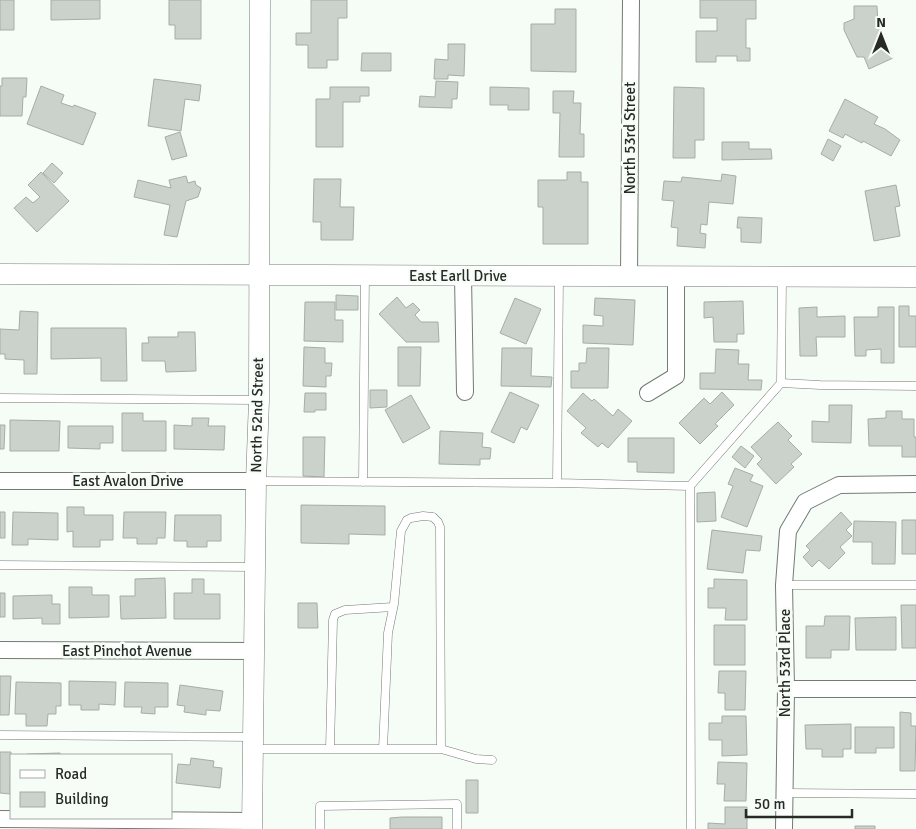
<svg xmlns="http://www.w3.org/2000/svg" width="916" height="829" font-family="Signika,sans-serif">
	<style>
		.building { fill: #cbd2cb; stroke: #a6aca6 }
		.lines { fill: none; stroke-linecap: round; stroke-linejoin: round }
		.service-casing { stroke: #747a74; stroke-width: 9 }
		.minor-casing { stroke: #747a74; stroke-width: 18 }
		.tertiary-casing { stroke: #747a74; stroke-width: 21 }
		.service { stroke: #fff; stroke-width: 8 }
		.minor { stroke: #fff; stroke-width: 16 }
		.tertiary { stroke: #fff; stroke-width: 20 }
		.labels { text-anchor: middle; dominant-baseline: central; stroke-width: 5; stroke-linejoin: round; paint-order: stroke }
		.street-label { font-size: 15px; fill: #272a27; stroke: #f6fdf6 }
	</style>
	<rect width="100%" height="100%" fill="#f6fdf6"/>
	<path class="building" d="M0 0H14V30H0Z
		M51 0H100V19L51 20Z
		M169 0H201V39H175V25H169Z
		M311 0H347V18H338V60H327V68H308V45H296V33H311Z
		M700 0H756V19H746V48H750V61H737V56H716V62H696V31H717V18H700Z
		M854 6H877L878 24 893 58 869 69 864 57H857L844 30V23L854 19Z
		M555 9H576V72L531 71V24H555Z
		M448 44H465L464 76 448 75V79H434L435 59 448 60Z
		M362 53H391V71H361Z
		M2 78H27L26 97H23L22 116H0V86H2Z
		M154 79 201 85 199 101 185 99 181 131 148 126Z
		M436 81 458 82 457 99H452V108L419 107 420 96 435 97Z
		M41 86 64 95 61 103 73 107 74 105 96 113 83 145 27 124Z
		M330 87H369V96H360V102H343V147H316V99H330Z
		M490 87 529 88V110H508V105H490Z
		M674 87 704 88V140H695V158H673Z
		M553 91H574L573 103H581L580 134H584V157H559L560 113H553Z
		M845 99 878 117 874 124 885 129 900 140 891 156 863 141 862 143 845 134 843 138 829 131Z
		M180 132 187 156 172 160 165 137Z
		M828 139 841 146 833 161 821 154Z
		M722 142H749V149H771L772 159 722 160Z
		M52 163 63 173 54 183 43 173Z
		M41 172 69 201 37 232 14 208 26 197 33 203 40 197 28 185Z
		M567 172H581V182H588V244H543V207H538V180H567Z
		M722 174 736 176 733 204 709 202 707 225 701 224 700 233 706 234 705 248 677 246 678 228 671 227 674 201 662 200 664 181 681 182 682 177 721 181Z
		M186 176 188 183 195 181 196 185 201 188 198 197 186 201 177 237 164 235 170 205 134 197 138 180 171 188 169 180Z
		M314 179H341L340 207H354L353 240H321V222H313Z
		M896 185 900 206 895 207 900 236 874 241 865 191Z
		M738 217 762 218 761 243 741 242V228H737Z
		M336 295 358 296V310H336Z
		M397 297 406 308 413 303 420 310 415 315 421 322H438L439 342H406L379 314Z
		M515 298 541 309 526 344 500 333Z
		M595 298 635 300 633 345 583 343V325L603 326V316L594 315Z
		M743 301 744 334H737V342H714L713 317 704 318V302Z
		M305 302H335V320H343V342L304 341Z
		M899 306H909V316H916V347H899Z
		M817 307V317L845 316V337H816L817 356H800L799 308Z
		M878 307H894V363H881V349L866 350V356H855L854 317H878Z
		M20 311 38 312 37 374H24V360L5 359V354H0V329L19 330Z
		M51 328H126L127 381H101V358L51 359Z
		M178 332H195L196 371 166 372 165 361H142V343H149L148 337H178Z
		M304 347 325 348V363H332L331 376H326V387L303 386Z
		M398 347H421L420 386H398Z
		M502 348H532L531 376 552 377 551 387 501 386Z
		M587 348H609L608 388H571V371H579V363H586Z
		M716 349 739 350 738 364H749L748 380H762L761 390 700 389V373H715Z
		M370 390H387V407L370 408Z
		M510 392 539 405 527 430 521 427 514 443 491 432Z
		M722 392 734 405 715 424 718 426 700 444 679 423 704 398 710 404Z
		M305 393H326V410H315V412H304Z
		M583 393 592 401 594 399 613 416 618 409 632 421 608 448 602 443 598 447 581 433 586 428 567 411Z
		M411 395 430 428 403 443 385 410Z
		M829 405H852L851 443 812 442V421L829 422Z
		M886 411H902V419H914V437H916V457H902V446H869L868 419 886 418Z
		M122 413H143V421H166V451H122Z
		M192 418H209L208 426H225L224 450 174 449V425L192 426Z
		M10 420 60 421 59 451H10Z
		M778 422 792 436 788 440 802 454 791 464 794 467 776 484 757 464 762 459 751 447Z
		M0 425H5L4 449H0Z
		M68 426H113V443H100V449L68 448Z
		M440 431 483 433 482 447 491 448 490 459H480V465L439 464Z
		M303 437H325L324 477 303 476Z
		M628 438H674V473L637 472V462H628Z
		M741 446 754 456 745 468 732 457Z
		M735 468 753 475 750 481 763 486 747 527 721 517 733 486 728 484Z
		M715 492 716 521 697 522V493Z
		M301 505 385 506V535L349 534V544L301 543Z
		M67 507H84V515H113V540H100V547H73V531L67 532Z
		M0 512H5V538H0Z
		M13 512 58 513V540L28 539V545H12Z
		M124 512H166L165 538H157V544H137V538H123Z
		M841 512 852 524 846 530 852 536 840 547 845 553 829 569 819 560 812 567 803 557 810 550 806 546Z
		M175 515H221V541H207V547H187V541H174Z
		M902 520H916V554H902Z
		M854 521 896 522 895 564H872V542H853Z
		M712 530 762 536 760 551 746 550 743 573 707 569Z
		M165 578 166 618 121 619 120 596H135V579Z
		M192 579H204V594H220V619H174V593H192Z
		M714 579 747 580V620H725L726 608H708V588H714Z
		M69 587H92V595H109V617L69 618Z
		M0 593H5V617H0Z
		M52 595V604H60V624H42V618L13 619V596Z
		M298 603H317L318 628H298Z
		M901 605H916V648H902Z
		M825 616H850L849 650H831V658H806V626H824Z
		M896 617V650H856L855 618Z
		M714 625H745V665H714Z
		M719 671H746L745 710H725V693H718Z
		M0 676H11L9 715H0Z
		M69 681 116 682 115 705 99 704V710H81V705H69Z
		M16 682 61 683V706H56V714H48L47 726H26V714H15Z
		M125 682 168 683V707H155V714L141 713 142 707H124Z
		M180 685 223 691 220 711 206 710V715L184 712 185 706 177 705Z
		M900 712 911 713V726H916L915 771H900Z
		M722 716H746L747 755 722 756V740H709V723H722Z
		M851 724V749H843V757H822V749H806L805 725Z
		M855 727H894V748H876V753H855Z
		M0 752H11L10 794 0 793Z
		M60 753V755H27V754Z
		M191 758 214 761 213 767 222 768 220 788 176 783 178 764 190 765Z
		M718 762 747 763 746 801H724L725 784H717Z
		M466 780H478V813H466Z
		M725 807H747V829H708V823L725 824Z
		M402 817H442V829H390V818Z
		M855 826H875V829H855Z"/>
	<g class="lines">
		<defs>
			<path id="service" d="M781 383 820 385 916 386
				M0 398 259 400
				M256 481 557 483 690 486 781 383 782 278
				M363 482 365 275
				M557 483 559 278
				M690 486 691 829
				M0 565 253 567
				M784 585H916
				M0 735 253 737
				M255 749H441L440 527 438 522 433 517 423 516 411 518 407 520 401 531 394 604 388 633 383 749
				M330 749 333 620 335 614 345 610 393 607
				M441 749 476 759 492 760
				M784 793 916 794
				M320 829V806L457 804V829"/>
			<path id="minor" d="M463 276 465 392
				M629 276 631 0
				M648 393 676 376V276
				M0 481H256
				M0 650 254 651
				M786 689H916
				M0 819 252 821
				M784 829 786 689 784 585 788 531 805 502 839 485 916 484"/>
			<path id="tertiary" d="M0 274 916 277
				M252 829 256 481 259 400 260 0"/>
		</defs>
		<use href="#service" class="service-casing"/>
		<use href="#minor" class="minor-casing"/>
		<use href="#tertiary" class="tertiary-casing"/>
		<use href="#service" class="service"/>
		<use href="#minor" class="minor"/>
		<use href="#tertiary" class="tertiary"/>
	</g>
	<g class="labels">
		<g class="street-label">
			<text transform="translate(630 138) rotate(-90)">North 53rd Street</text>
			<text x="458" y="276">East Earll Drive</text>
			<text transform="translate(257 415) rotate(-89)">North 52nd Street</text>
			<text x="128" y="481">East Avalon Drive</text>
			<text x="127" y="651">East Pinchot Avenue</text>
			<text transform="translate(785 663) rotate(-90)">North 53rd Place</text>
		</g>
	</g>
	<rect x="10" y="754" width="162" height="65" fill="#f6fdf6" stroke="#a3a9a3"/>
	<rect x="20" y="770" width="25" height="8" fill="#ffffff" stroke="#a3a9a3"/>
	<text x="55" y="779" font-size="15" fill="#272a27">Road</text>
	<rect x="20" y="792" width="25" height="15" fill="#cbd2cb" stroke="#a3a9a3"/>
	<text x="55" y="804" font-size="15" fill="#272a27">Building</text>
	<g transform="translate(881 35)" stroke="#f6fdf6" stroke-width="4" paint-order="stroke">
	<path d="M0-4L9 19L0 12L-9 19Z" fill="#272a27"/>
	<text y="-8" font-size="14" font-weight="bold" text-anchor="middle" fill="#272a27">N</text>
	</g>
	<path d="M746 809v8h106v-8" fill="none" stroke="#272a27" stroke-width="2.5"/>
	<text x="754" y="809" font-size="15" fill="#272a27" stroke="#f6fdf6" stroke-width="4" paint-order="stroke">50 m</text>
</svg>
